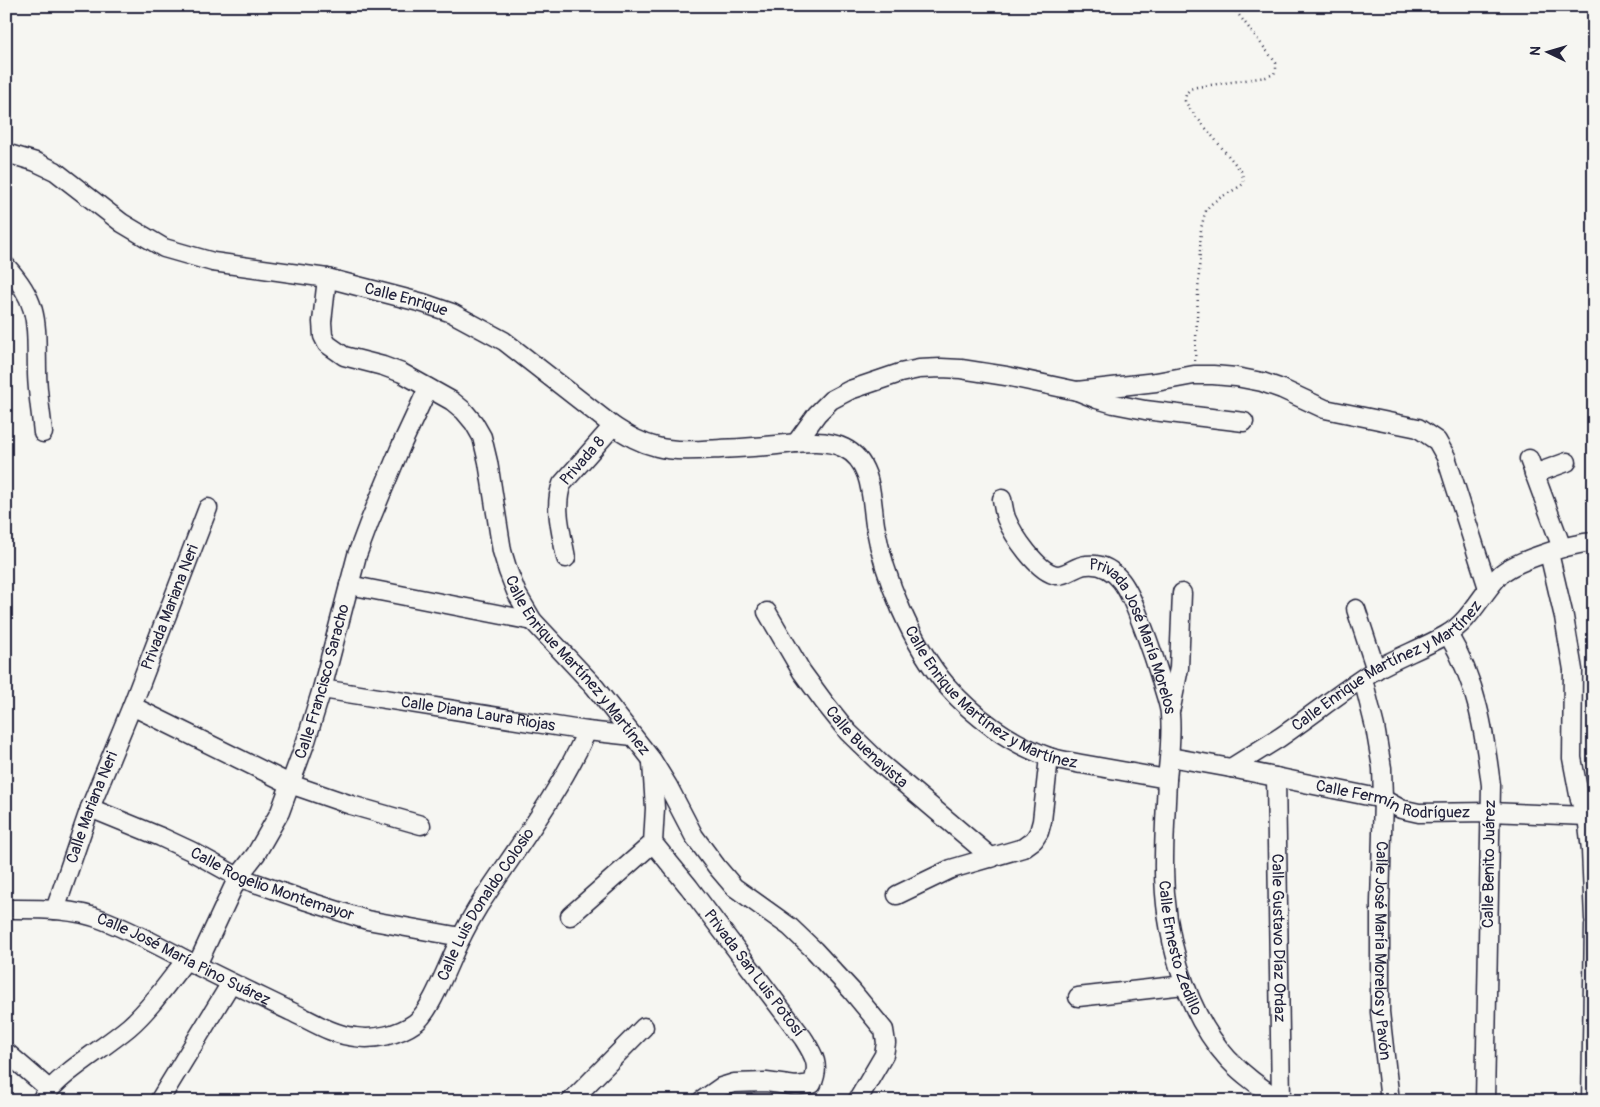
<svg xmlns="http://www.w3.org/2000/svg" width="1600" height="1107" font-family="Pangolin,sans-serif">
	<style>
		.lines { fill: none; stroke-linecap: round; stroke-linejoin: round }
		.minor-casing { stroke: #22223b; stroke-width: 21 }
		.path { stroke: #22223b; stroke-width: 2.5; stroke-dasharray: 1 4; stroke-linecap: butt }
		.minor { stroke: #f6f6f2; stroke-width: 18 }
		.labels { text-anchor: middle; dominant-baseline: central; stroke-width: 4; stroke-linejoin: round; paint-order: stroke }
		.street-label { font-size: 16px; fill: #22223b; stroke: #f6f6f2 }
	</style>
	<rect width="100%" height="100%" fill="#f6f6f2"/>
	<filter id="ink" filterUnits="userSpaceOnUse"><feTurbulence type="fractalNoise" baseFrequency=".02" numOctaves="2"/><feDisplacementMap in="SourceGraphic" scale="10" xChannelSelector="R" yChannelSelector="G"/><feConvolveMatrix kernelMatrix="1 2 1 2 8 2 1 2 1" color-interpolation-filters="sRGB"/></filter>
	<g filter="url(#ink)">
		<g class="lines">
			<defs>
				<g id="minor">
					<path id="s1" d="M6 153 36 162 55 171 122 223 164 248 213 262 327 278 423 303 452 313 504 341 613 426C627 435 640 443 657 447 677 452 700 450 721 449 739 448 758 447 777 445 798 443 824 438 844 448 873 462 871 499 875 525 884 578 912 645 947 686 973 716 1011 744 1049 757 1059 760 1071 762 1082 764 1110 769 1139 774 1167 779"/>
					<path d="M6 266C40 303 36 323 37 371 37 391 41 412 43 433"/>
					<path id="s2" d="M327 278 322 322 323 336 327 344 344 356 383 366 402 373 452 401 464 411 474 423 482 437 488 462 502 551 508 571 517 594 533 621 594 686 652 760 668 786 694 836 717 867 734 887 790 927 814 950 852 991 884 1030 886 1043 884 1055 857 1101"/>
					<path d="M1077 391 1156 382 1194 375H1213L1236 377 1262 382 1282 389 1325 409 1418 428 1437 441 1446 457 1488 588"/>
					<path d="M796 443 817 414 831 400 850 390 900 373 919 369 941 368 961 369 1006 376 1077 391 1097 399 1114 404 1145 410 1244 422"/>
					<path d="M1529 459 1562 548"/>
					<path d="M1534 474 1567 462"/>
					<path id="s3" d="M1002 499C1003 505 1004 512 1006 518 1013 535 1038 573 1057 575 1068 575 1075 566 1086 565 1119 561 1131 596 1141 622 1150 645 1158 669 1165 693 1167 700 1170 708 1170 715 1172 736 1169 758 1167 779 1166 807 1164 834 1164 862 1163 928 1183 1009 1228 1059 1244 1076 1262 1088 1281 1101"/>
					<path d="M1549 553 1564 617 1573 670 1572 758 1580 800 1587 816 1591 850 1594 919"/>
					<path id="s4" d="M566 558C562 534 553 507 562 484L613 426"/>
					<path d="M349 585 533 621"/>
					<path d="M1356 609 1376 670"/>
					<path id="s5" d="M767 612 802 672 824 702 848 732 880 763 992 858"/>
					<path d="M1448 634C1477 682 1484 730 1491 785L1485 1101"/>
					<path id="s6" d="M1363 679 1375 727 1382 768 1383 799 1380 903V1012L1390 1101"/>
					<path id="s7" d="M322 689 587 731 633 736"/>
					<path d="M132 706 290 784 351 805 421 825"/>
					<path d="M1171 708 1179 668 1182 593"/>
					<path id="s8" d="M1170 757 1231 768C1247 758 1263 748 1279 738 1311 716 1342 691 1375 670 1398 657 1423 648 1446 635 1470 621 1481 595 1499 576 1513 561 1573 543 1594 542"/>
					<path id="s9" d="M652 763 655 808 653 843 689 887 803 1038C813 1054 821 1065 812 1084L796 1086 766 1082 734 1083 721 1087 701 1101"/>
					<path id="s10" d="M1231 768 1383 799 1401 809 1419 813 1490 812 1587 816"/>
					<path id="s11" d="M1276 777 1281 1100"/>
					<path id="s12" d="M90 808 161 837 191 851 238 877 307 901 367 920 461 937"/>
					<path d="M897 895 951 869 1023 848 1034 840 1039 832 1042 821 1049 757"/>
					<path id="s13" d="M6 909C39 909 72 908 103 920 132 931 160 946 188 961 221 978 255 994 290 1011 310 1020 332 1035 355 1037 374 1040 398 1035 415 1023 432 1011 450 958 461 938 466 927 472 917 478 907 516 849 559 794 587 731"/>
					<path id="s14" d="M55 910 90 808 132 706 208 508"/>
					<path d="M570 916 653 843"/>
					<path id="s15" d="M197 965 238 877 256 854 280 812 306 741 322 689 357 555 369 523 401 446 428 388"/>
					<path d="M1078 997 1184 985"/>
					<path d="M6 1052 49 1089"/>
					<path d="M40 1101C64 1070 99 1052 129 1027 151 1008 168 982 186 960"/>
					<path d="M159 1101 231 983"/>
					<path d="M571 1101 644 1027"/>
					<path d="M1591 1101 1594 925"/>
				</g>
			</defs>
			<use href="#minor" class="minor-casing"/>
			<path class="path" d="M1195 361 1201 228C1203 222 1204 214 1207 209 1213 199 1233 192 1243 184V178L1241 171 1190 109 1185 101 1186 94 1190 89 1197 87 1266 77 1274 74 1276 69V63L1232 6"/>
			<use href="#minor" class="minor"/>
		</g>
	</g>
	<g class="labels">
		<g class="street-label">
			<text stroke="none"><textPath href="#s1" startOffset="434">Calle Enrique</textPath></text>
			<text stroke="none"><textPath href="#s4" startOffset="106">Privada 8</textPath></text>
			<text stroke="none"><textPath href="#s14" startOffset="324">Privada Mariana Neri</textPath></text>
			<text stroke="none"><textPath href="#s3" startOffset="222">Privada José María Morelos</textPath></text>
			<text stroke="none"><textPath href="#s2" startOffset="508">Calle Enrique Martínez y Martínez</textPath></text>
			<text stroke="none"><textPath href="#s8" startOffset="249">Calle Enrique Martínez y Martínez</textPath></text>
			<text stroke="none"><textPath href="#s15" startOffset="312">Calle Francisco Saracho</textPath></text>
			<text stroke="none"><textPath href="#s1" startOffset="1224">Calle Enrique Martínez y Martínez</textPath></text>
			<text stroke="none"><textPath href="#s7" startOffset="158">Calle Diana Laura Riojas</textPath></text>
			<text stroke="none"><textPath href="#s5" startOffset="169">Calle Buenavista</textPath></text>
			<text stroke="none"><textPath href="#s10" startOffset="166">Calle Fermín Rodríguez</textPath></text>
			<text stroke="none"><textPath href="#s14" startOffset="109">Calle Mariana Neri</textPath></text>
			<text transform="translate(1489 864) rotate(-89)">Calle Benito Juárez</text>
			<text stroke="none"><textPath href="#s12" startOffset="198">Calle Rogelio Montemayor</textPath></text>
			<text stroke="none"><textPath href="#s13" startOffset="578">Calle Luis Donaldo Colosio</textPath></text>
			<text stroke="none"><textPath href="#s11" startOffset="161">Calle Gustavo Díaz Ordaz</textPath></text>
			<text stroke="none"><textPath href="#s3" startOffset="548">Calle Ernesto Zedillo</textPath></text>
			<text stroke="none"><textPath href="#s6" startOffset="274">Calle José María Morelos y Pavón</textPath></text>
			<text stroke="none"><textPath href="#s13" startOffset="188">Calle José María Pino Suárez</textPath></text>
			<text stroke="none"><textPath href="#s9" startOffset="245">Privada San Luis Potosí</textPath></text>
		</g>
	</g>
	<rect width="1600" height="1107" fill="none" stroke="#f6f6f2" stroke-width="25"/>
	<rect x="12" y="12" width="1575" height="1082" fill="none" stroke="#22223b" stroke-width="2" filter="url(#ink)"/>
	<g transform="translate(1548 52) rotate(275)" stroke="#f6f6f2" stroke-width="4" paint-order="stroke">
	<path d="M0-4L9 19L0 12L-9 19Z" fill="#22223b"/>
	<text y="-8" font-size="14" font-weight="bold" text-anchor="middle" fill="#22223b">N</text>
	</g>
</svg>
